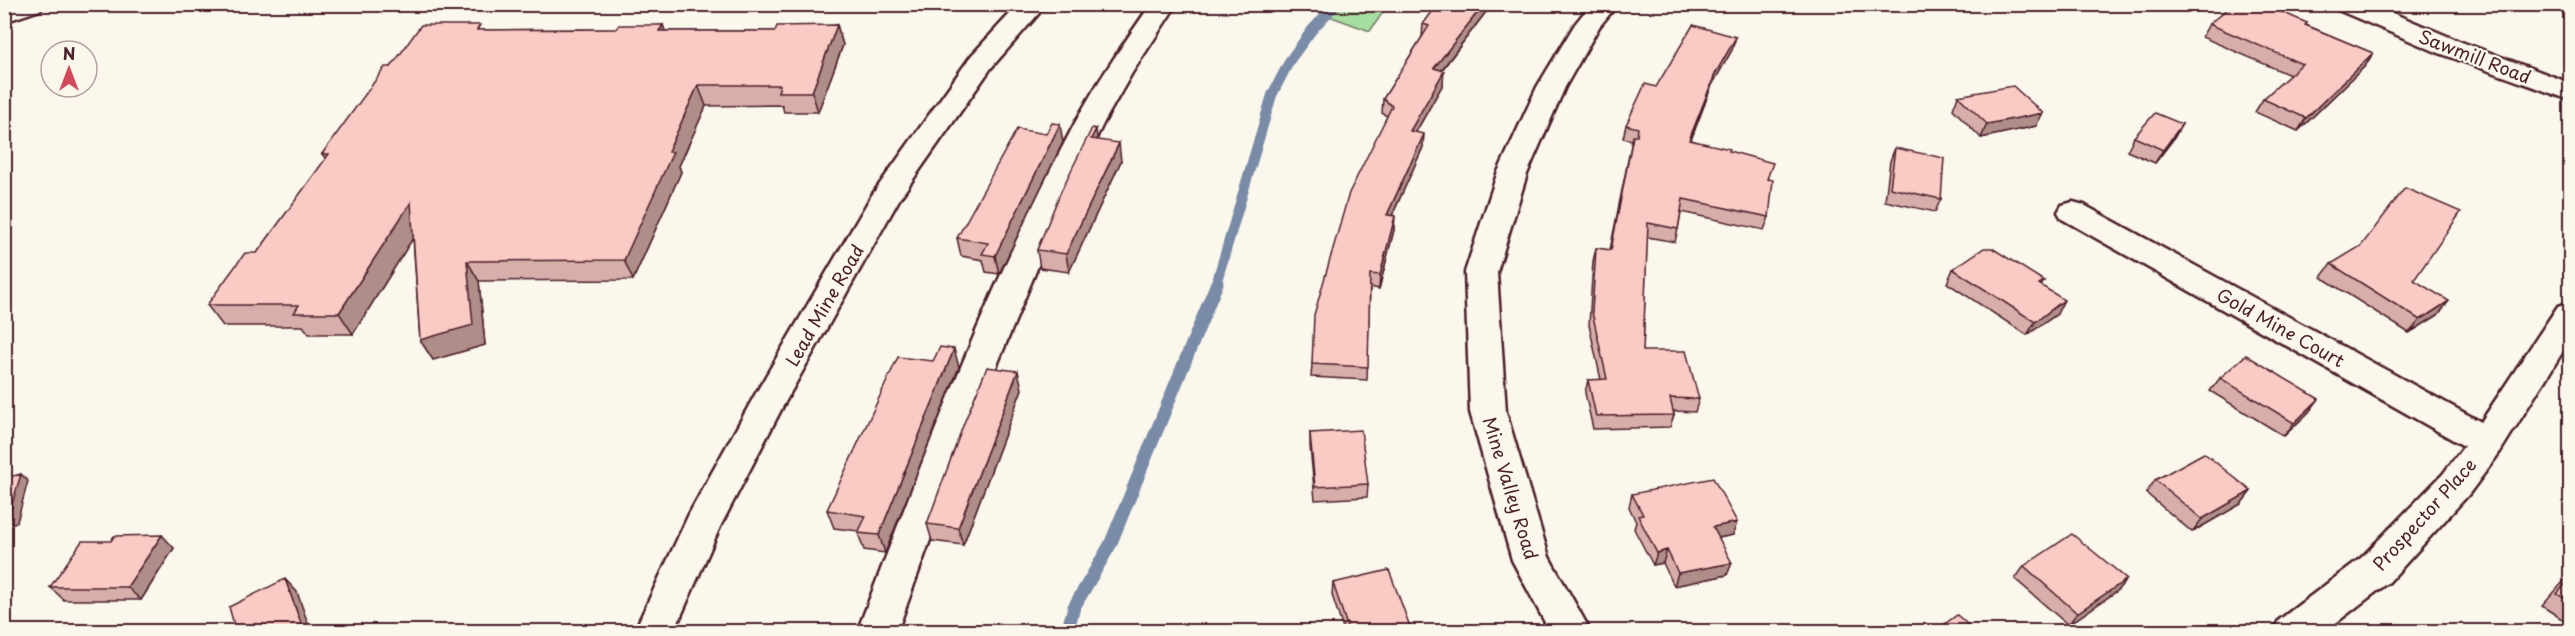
<svg xmlns="http://www.w3.org/2000/svg" width="2575" height="636" font-family="'Playpen Sans',sans-serif">
	<style>
		.green { fill: #a6dea1; stroke: #787e66; stroke-width: 1.5 }
		.lines { fill: none; stroke-linecap: round; stroke-linejoin: round }
		.stream-far1 { stroke: #7a8ba7; stroke-width: 10 }
		.stream { stroke: #7a8ba7; stroke-width: 13 }
		.minor-casing { stroke: #4a1f2b; stroke-width: 5 }
		.major-casing { stroke: #4a1f2b; stroke-width: 5 }
		.minor { fill: #fbf7ec; fill-rule: evenodd }
		.major { fill: #fbf7ec; fill-rule: evenodd }
		.wall { fill: #d7aea9; stroke: #4a1f2b; stroke-width: 1.5 }
		.shaded-wall { fill: #af8d89; stroke: #4a1f2b; stroke-width: 1.5 }
		.building { fill: #facac4; stroke: #4a1f2b; stroke-width: 1.5 }
		.labels { text-anchor: middle; dominant-baseline: central; stroke-width: 4.5; stroke-linejoin: round; paint-order: stroke }
		.street-label { font-size: 18px; fill: #4a1f2b; stroke: #fbf7ec }
	</style>
	<rect width="100%" height="100%" fill="#fbf7ec"/>
	<filter id="ink" filterUnits="userSpaceOnUse"><feTurbulence type="fractalNoise" baseFrequency=".0167" numOctaves="2"/><feDisplacementMap in="SourceGraphic" scale="12" xChannelSelector="R" yChannelSelector="G"/><feConvolveMatrix kernelMatrix="1 2 1 2 8 2 1 2 1" color-interpolation-filters="sRGB"/></filter>
	<g filter="url(#ink)">
		<path class="green" d="M1299 5 1388 4V5L1370 31Z"/>
		<g class="lines">
			<path class="stream-far1" d="M1216 284 1272 95 1290 60 1312 30 1336 4"/>
			<path class="stream" d="M1067 632 1074 607 1110 545 1217 283"/>
			<defs>
				<path id="minor" d="M44 4 40 10 4 22V5Z
					M1151 4H1177L1132 73 1104 122 1062 208 966 440 897 632H857C923 460 988 285 1075 123 1097 82 1124 43 1151 4Z
					M1591 4H1618L1599 27 1565 87 1527 174 1497 272 1506 412 1549 557 1591 632H1550L1512 560 1470 412 1465 272 1497 174 1537 87 1575 24Z
					M2334 4H2371L2459 41 2570 83V100L2439 53 2338 10Z
					M2073 202 2084 205 2481 422 2558 306 2570 302V340L2500 452 2469 494 2389 582 2324 632H2273L2279 620 2361 558 2443 474 2464 446 2062 219 2058 212 2062 205Z"/>
				<path id="major" d="M1019 4H1047L991 68 900 198 783 406 720 527 674 632H634L689 514 756 393 872 195 971 56Z"/>
			</defs>
			<use href="#minor" class="minor-casing"/>
			<use href="#major" class="major-casing"/>
			<use href="#minor" class="minor"/>
			<use href="#major" class="major"/>
		</g>
		<path class="wall" d="M1438 4H1492L1442 70 1443 84 1416 132 1423 147 1392 216 1394 230 1379 289 1370 287 1367 380 1311 377 1312 364 1387 116 1382 113 1383 99 1422 37 1423 24Z
			M2307 23 2306 25 2373 53 2365 66 2298 131 2255 112 2263 99 2290 75 2202 37 2209 24Z
			M663 25 665 31H775L837 25 843 45 818 112H784L782 105 706 106 679 166 681 172 633 280 479 281 485 345 433 360 420 340 413 238 353 334H309L303 326H223L207 305 257 253 326 159 322 154 391 67 482 30 616 29Z
			M1732 50 1711 87 1691 140 1729 151 1768 179 1769 217 1764 230 1681 212 1678 229 1675 242 1647 237 1643 351 1699 399 1695 412 1674 411V415L1670 427 1593 429 1585 393 1588 380H1601L1589 325 1593 261 1596 248 1610 250 1632 140 1623 138 1626 125 1656 87Z
			M1958 96 2036 126 1981 138 1953 109Z
			M2182 124 2174 138 2155 163 2127 151 2134 137Z
			M1097 140 1121 161 1069 272 1040 268 1037 250Z
			M1063 142 999 274 986 272 983 260 961 256 957 238Z
			M1895 148 1941 199 1935 212 1885 201 1890 161Z
			M2331 264 2414 280 2438 315 2409 333 2321 277Z
			M1953 269 2044 281 2041 286 2057 314 2027 335 1947 283Z
			M959 367 885 553 864 550 858 533 859 531 834 528 827 510Z
			M2220 378 2309 412 2284 436 2210 391Z
			M1022 389 963 545 932 541 927 524Z
			M1310 433 1368 484 1367 497 1315 500 1310 446Z
			M2155 480 2251 491 2241 504 2192 532 2146 493Z
			M1632 494 1733 535 1718 538 1727 575 1674 586 1663 563 1653 565 1634 529 1636 522 1629 507Z
			M111 541 174 548 141 600H64L50 587Z
			M2024 566 2117 591 2068 625 2015 579Z
			M2571 573V625L2542 606Z
			M1333 583 1412 632H1344L1332 595Z"/>
		<path class="shaded-wall" d="M1484 4H1492L1433 81 1434 68Z
			M663 25 670 45 659 31Z
			M837 25 843 45 818 112 812 92Z
			M1736 37 1732 50 1711 87 1686 153 1689 140 1715 74Z
			M2373 53 2365 66 2298 131 2306 118Z
			M1444 71 1443 84 1409 144 1410 131Z
			M698 85 706 106 679 166 681 172 633 280 624 260 668 152Z
			M2043 113 2036 126 1981 138 1987 124Z
			M1060 124 1063 142 999 274 995 256Z
			M2182 124 2174 138 2155 163 2163 150Z
			M1096 129 1098 147 1091 139Z
			M1424 134 1423 147 1386 229 1387 215Z
			M1119 143 1121 161 1069 272 1066 254Z
			M411 202 423 222 353 334 339 313Z
			M1395 216 1394 230 1379 289 1380 275Z
			M467 261 479 281 485 345 433 360 420 340Z
			M2064 300 2057 314 2027 335 2035 322Z
			M2449 301 2438 315 2409 333 2420 320Z
			M954 349 959 367 885 553 879 535Z
			M1018 371 1022 389 963 545 958 528Z
			M2319 399 2309 412 2284 436 2294 423Z
			M21 474 28 481 17 522 4 525V516Z
			M2251 491 2241 504 2192 532 2202 519Z
			M1737 522 1733 535 1708 540 1713 527Z
			M162 535 174 548 141 600 127 587Z
			M1667 550 1663 563 1653 565 1657 553Z
			M1732 563 1727 575 1674 586 1678 573Z
			M285 579 297 592 311 632H304Z
			M2127 579 2117 591 2068 625 2077 613Z"/>
		<path class="building" d="M1438 4H1484L1434 68 1444 71 1410 131 1424 134 1387 215 1395 216 1380 275 1370 274 1368 367 1312 364 1314 315 1349 193 1392 106 1383 99 1429 26 1423 24Z
			M2233 4H2264L2307 23 2305 25 2373 53 2306 118 2263 99 2302 64 2209 24Z
			M421 25H480L477 30 616 29 619 25H663L659 31H775L777 26 837 25 812 92H778L780 85H698L668 152H673L624 260 467 261 473 325 420 340 411 202 339 313H294L299 305H207L245 253H257L329 154H322L385 67H391Z
			M1693 25 1736 37 1715 74 1689 140 1730 149 1729 151 1773 163 1767 179 1773 180 1769 217 1683 199 1678 229 1648 223 1643 351H1686L1699 399 1670 398 1674 415 1596 416 1588 380 1607 379 1592 312 1596 248 1611 250 1633 136H1637L1638 128 1626 125 1645 84 1656 87Z
			M2013 86 2043 113 1987 124 1958 96Z
			M2155 113 2182 124 2163 150 2134 137Z
			M1052 123 1060 124 995 256 982 254 988 243 957 238 1017 129 1046 134Z
			M1092 128 1096 129 1091 139 1119 143 1066 254 1037 250 1061 191Z
			M1895 148 1944 158 1941 199 1890 188Z
			M2405 188 2461 212 2414 280 2449 301 2420 320 2331 264 2361 246Z
			M1984 248H1992L2044 281 2039 284 2064 300 2035 322 1953 269Z
			M940 347 954 349 879 535 858 533 866 516 827 510 898 357 933 361Z
			M2246 355 2319 399 2294 423 2220 378Z
			M987 367 1018 371 958 528 927 524 964 423Z
			M1361 430 1368 484 1315 487 1310 433Z
			M2204 453 2251 491 2202 519 2155 480Z
			M21 474 9 515 4 516V478Z
			M1713 478 1737 522 1713 527 1732 563 1678 573 1667 550 1657 553 1638 516 1643 515 1632 494Z
			M2072 534 2127 579 2077 613 2024 566Z
			M162 535 127 587H50L82 541H111L114 536Z
			M1389 570 1412 632H1349L1333 583Z
			M2571 577V602L2557 594Z
			M285 579 304 632H236L229 607Z
			M1957 615 1976 632H1934Z
			M2512 626 2519 632H2505Z"/>
	</g>
	<g class="labels">
		<g class="street-label">
			<text transform="translate(2475 56) rotate(21)">Sawmill Road</text>
			<text transform="translate(824 305) rotate(-60)">Lead Mine Road</text>
			<text transform="translate(2281 327) rotate(29)">Gold Mine Court</text>
			<text transform="translate(1511 488) rotate(73)">Mine Valley Road</text>
			<text transform="translate(2424 514) rotate(-48)">Prospector Place</text>
		</g>
	</g>
	<rect width="2575" height="636" fill="none" stroke="#fbf7ec" stroke-width="24"/>
	<rect x="12" y="12" width="2551" height="612" fill="none" stroke="#4a1f2b" stroke-width="2" filter="url(#ink)"/>
	<g transform="translate(69 69)"><circle r="28" fill="#fbf7ec" stroke="#b4a19f" stroke-width="1.5"/>
	<path d="M0-4.5L10 22L0 15L-10 22Z" fill="#d1495b"/>
	<text y="-9" font-size="16" font-weight="bold" text-anchor="middle" fill="#4a1f2b">N</text>
	</g>
</svg>
